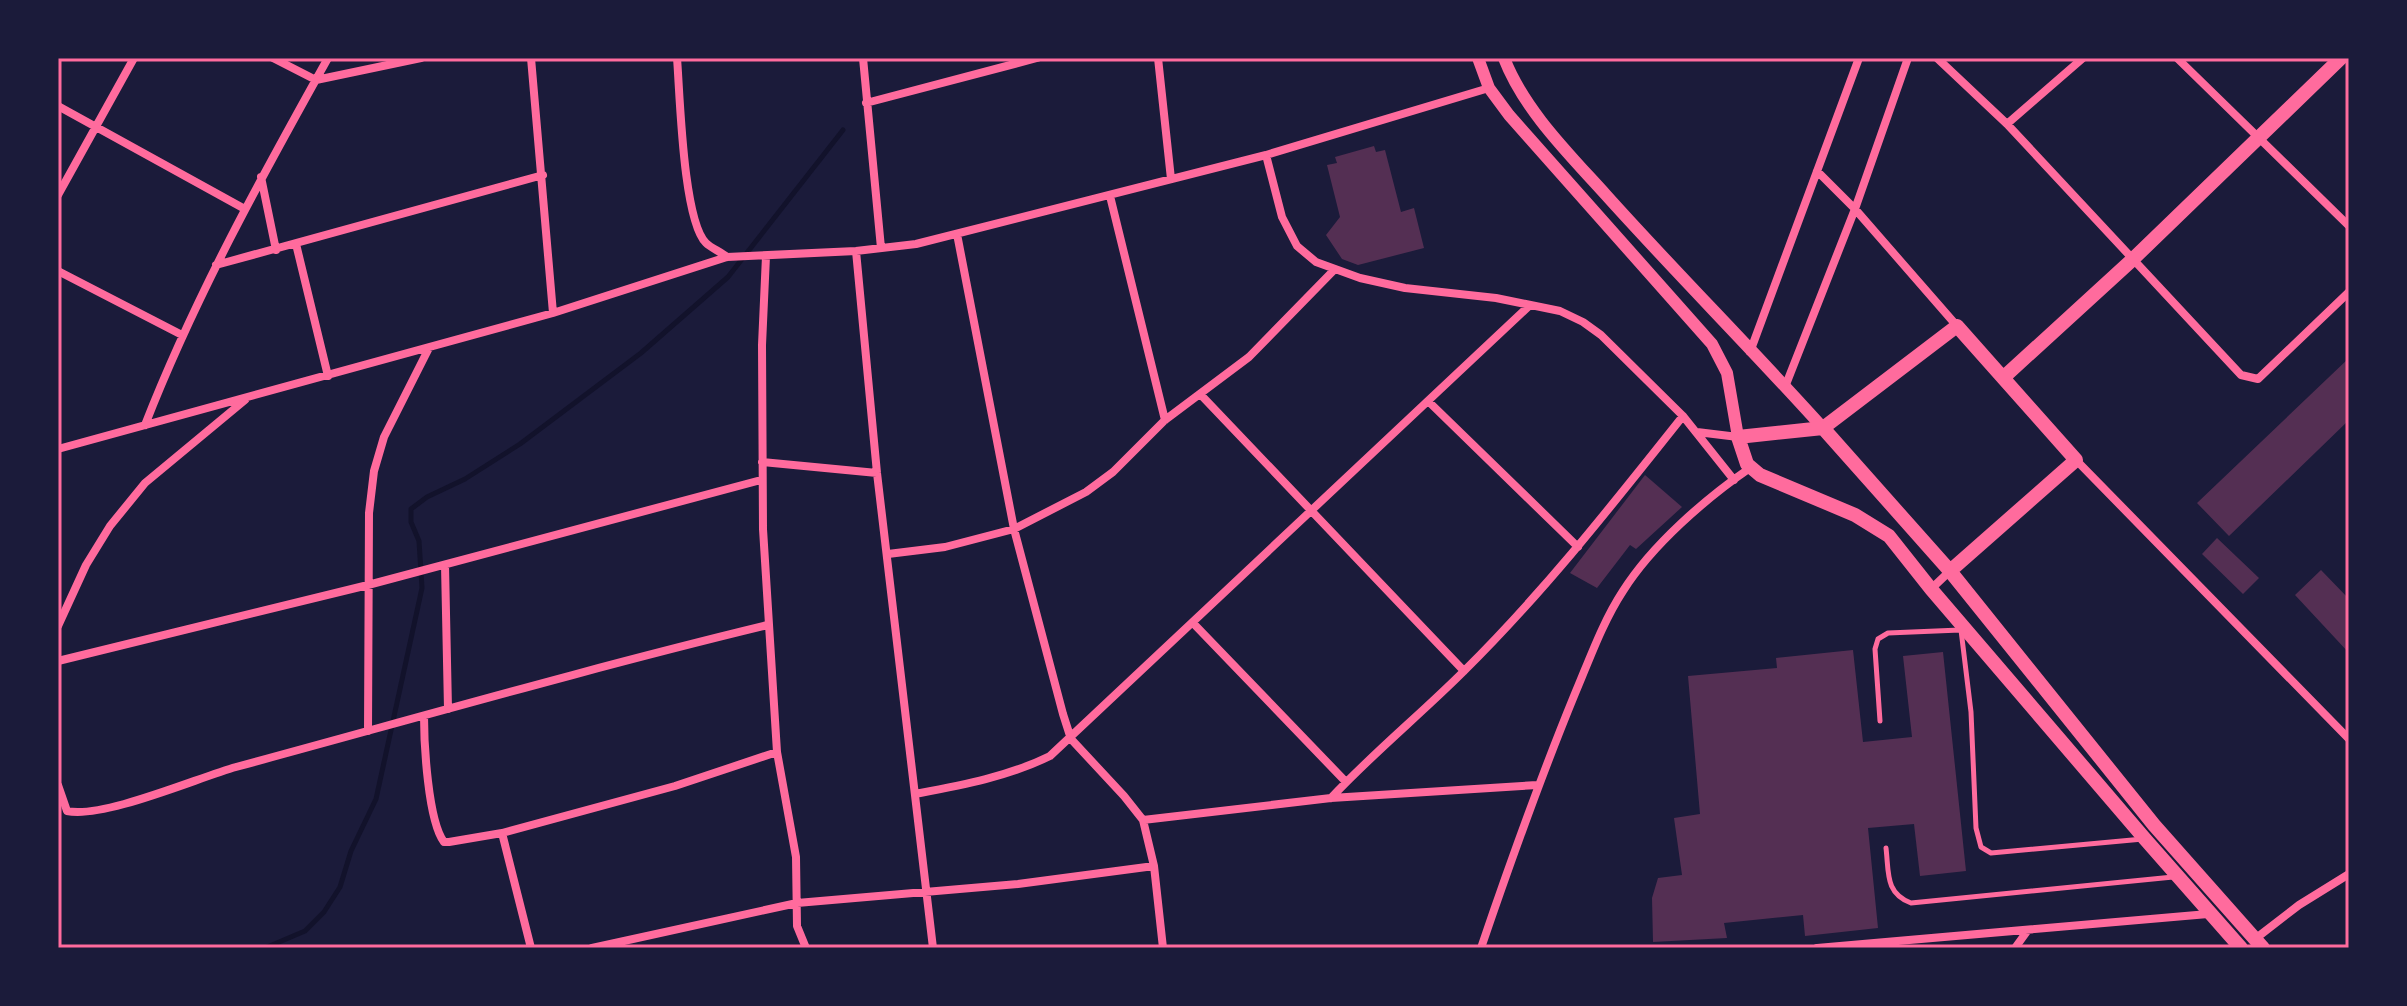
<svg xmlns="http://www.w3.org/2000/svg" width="2407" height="1006" font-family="Mulish,sans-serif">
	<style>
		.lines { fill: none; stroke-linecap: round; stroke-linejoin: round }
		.stream { stroke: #12122b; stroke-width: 5 }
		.building { fill: #542f53 }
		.service { stroke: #ff6b9d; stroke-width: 5 }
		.minor { stroke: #ff6b9d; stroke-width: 8 }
		.tertiary { stroke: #ff6b9d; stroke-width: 12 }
		.secondary { stroke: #ff6b9d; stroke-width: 14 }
		.neatline { fill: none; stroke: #ff6b9d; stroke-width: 3 }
	</style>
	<rect width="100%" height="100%" fill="#1b1b3a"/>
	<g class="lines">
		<path class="stream" d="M265 948 305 931 324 912 340 887 351 851 376 799 422 588 419 541 411 522V509L427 497 465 479 520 444 641 353 728 277 843 130"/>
	</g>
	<path class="building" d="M1374 146 1376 152 1385 150 1401 212 1414 208 1424 248 1358 265 1342 259 1326 235 1340 217 1327 165 1337 163 1335 157Z
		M2349 358V420L2229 536 2197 503Z
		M1645 475 1682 507 1636 549 1630 545 1597 588 1570 573Z
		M2217 538 2259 578 2243 594 2202 554Z
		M2321 570 2349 599V653L2295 595Z
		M1853 650 1863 742 1912 737 1903 656 1943 652 1966 871 1920 876 1914 824 1868 828 1878 928 1805 936 1803 915 1724 923 1727 938 1653 942 1652 898 1658 878 1682 875 1674 818 1700 814 1688 676 1777 668 1776 658Z"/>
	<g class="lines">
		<path class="service" d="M1961 630 1971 712 1976 828 1981 847 1991 853 2143 839
			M1880 721 1875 649 1878 639 1888 633 1960 630
			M1886 848C1889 873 1885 893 1911 903L2173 877"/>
		<path class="minor" d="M273 58 316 80 421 58
			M531 58 553 313
			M677 58C680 95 683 220 706 243 711 248 721 252 727 257
			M863 58 881 248
			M1158 58 1171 179
			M1937 58 2007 124 2241 375 2258 379 2349 292
			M2177 58 2349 226
			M866 103 1037 58
			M58 106 243 208
			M2007 124 2083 58
			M1266 155 1282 217 1297 246 1316 262 1360 278 1405 288 1496 298 1560 311 1583 322 1601 335 1683 416 1734 480
			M1817 171 1855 209 1957 326
			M261 177 276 250
			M58 195 134 58
			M1110 196 1165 420
			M957 234 1014 529 1063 714 1071 739 1124 796 1143 820 1154 866 1163 948
			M296 244 328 376
			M856 251 877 473 933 948
			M766 256 762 345 763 529 777 752 796 857 797 926 806 948
			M216 265 543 175
			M58 271 182 335
			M1750 352 1859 58
			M1785 387 1855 209 1908 58
			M1201 395 1464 671
			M1428 401 1578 547
			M145 425C195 297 261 178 328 58
			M1697 432 1738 437
			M58 449 553 313 727 257 856 251 916 244 1266 155 1489 88
			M2076 460 2349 739
			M762 462 877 473
			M888 554 945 547 1014 529 1086 492 1113 472 1165 420 1249 357 1334 270
			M445 565 448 709
			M1931 589 1950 571
			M1193 623 1346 782
			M58 626 86 565 110 526 145 483 245 400
			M58 661 368 585 761 480
			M424 716C424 743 428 821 444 842H449L502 833 675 786 777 752
			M368 731 369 513 374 471 384 437 429 348
			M58 785 67 811C103 819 197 778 236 767 413 719 590 668 768 625
			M915 794C963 785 1007 777 1050 756L1530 305
			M1331 798C1373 753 1421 714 1464 671 1544 592 1613 504 1683 416
			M1143 820 1331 798 1537 785
			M502 833 531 948
			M2255 939 2299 905 2349 874
			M592 948 797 903 1018 884 1154 866
			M1481 948C1510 863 1540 779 1574 696 1589 661 1602 623 1623 591 1652 545 1705 499 1750 468
			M1817 948 2208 914
			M2015 948 2028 930"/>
		<path class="tertiary" d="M1478 58 1489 88 1509 115 1712 344 1727 373 1738 437
			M1504 58C1524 110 1569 154 1606 195 1677 274 1752 349 1823 428"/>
		<path class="secondary" d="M2004 377 2132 260 2341 58
			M1823 428 1950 571 2154 825 2263 948
			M1950 571 2076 460 1957 326 1823 428 1738 437 1747 464 1760 475 1855 515 1889 536 1931 589 2145 839 2241 948"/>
	</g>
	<rect width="2407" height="1006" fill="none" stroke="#1b1b3a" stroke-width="120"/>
	<rect x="60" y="60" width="2287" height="886" class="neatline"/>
</svg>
